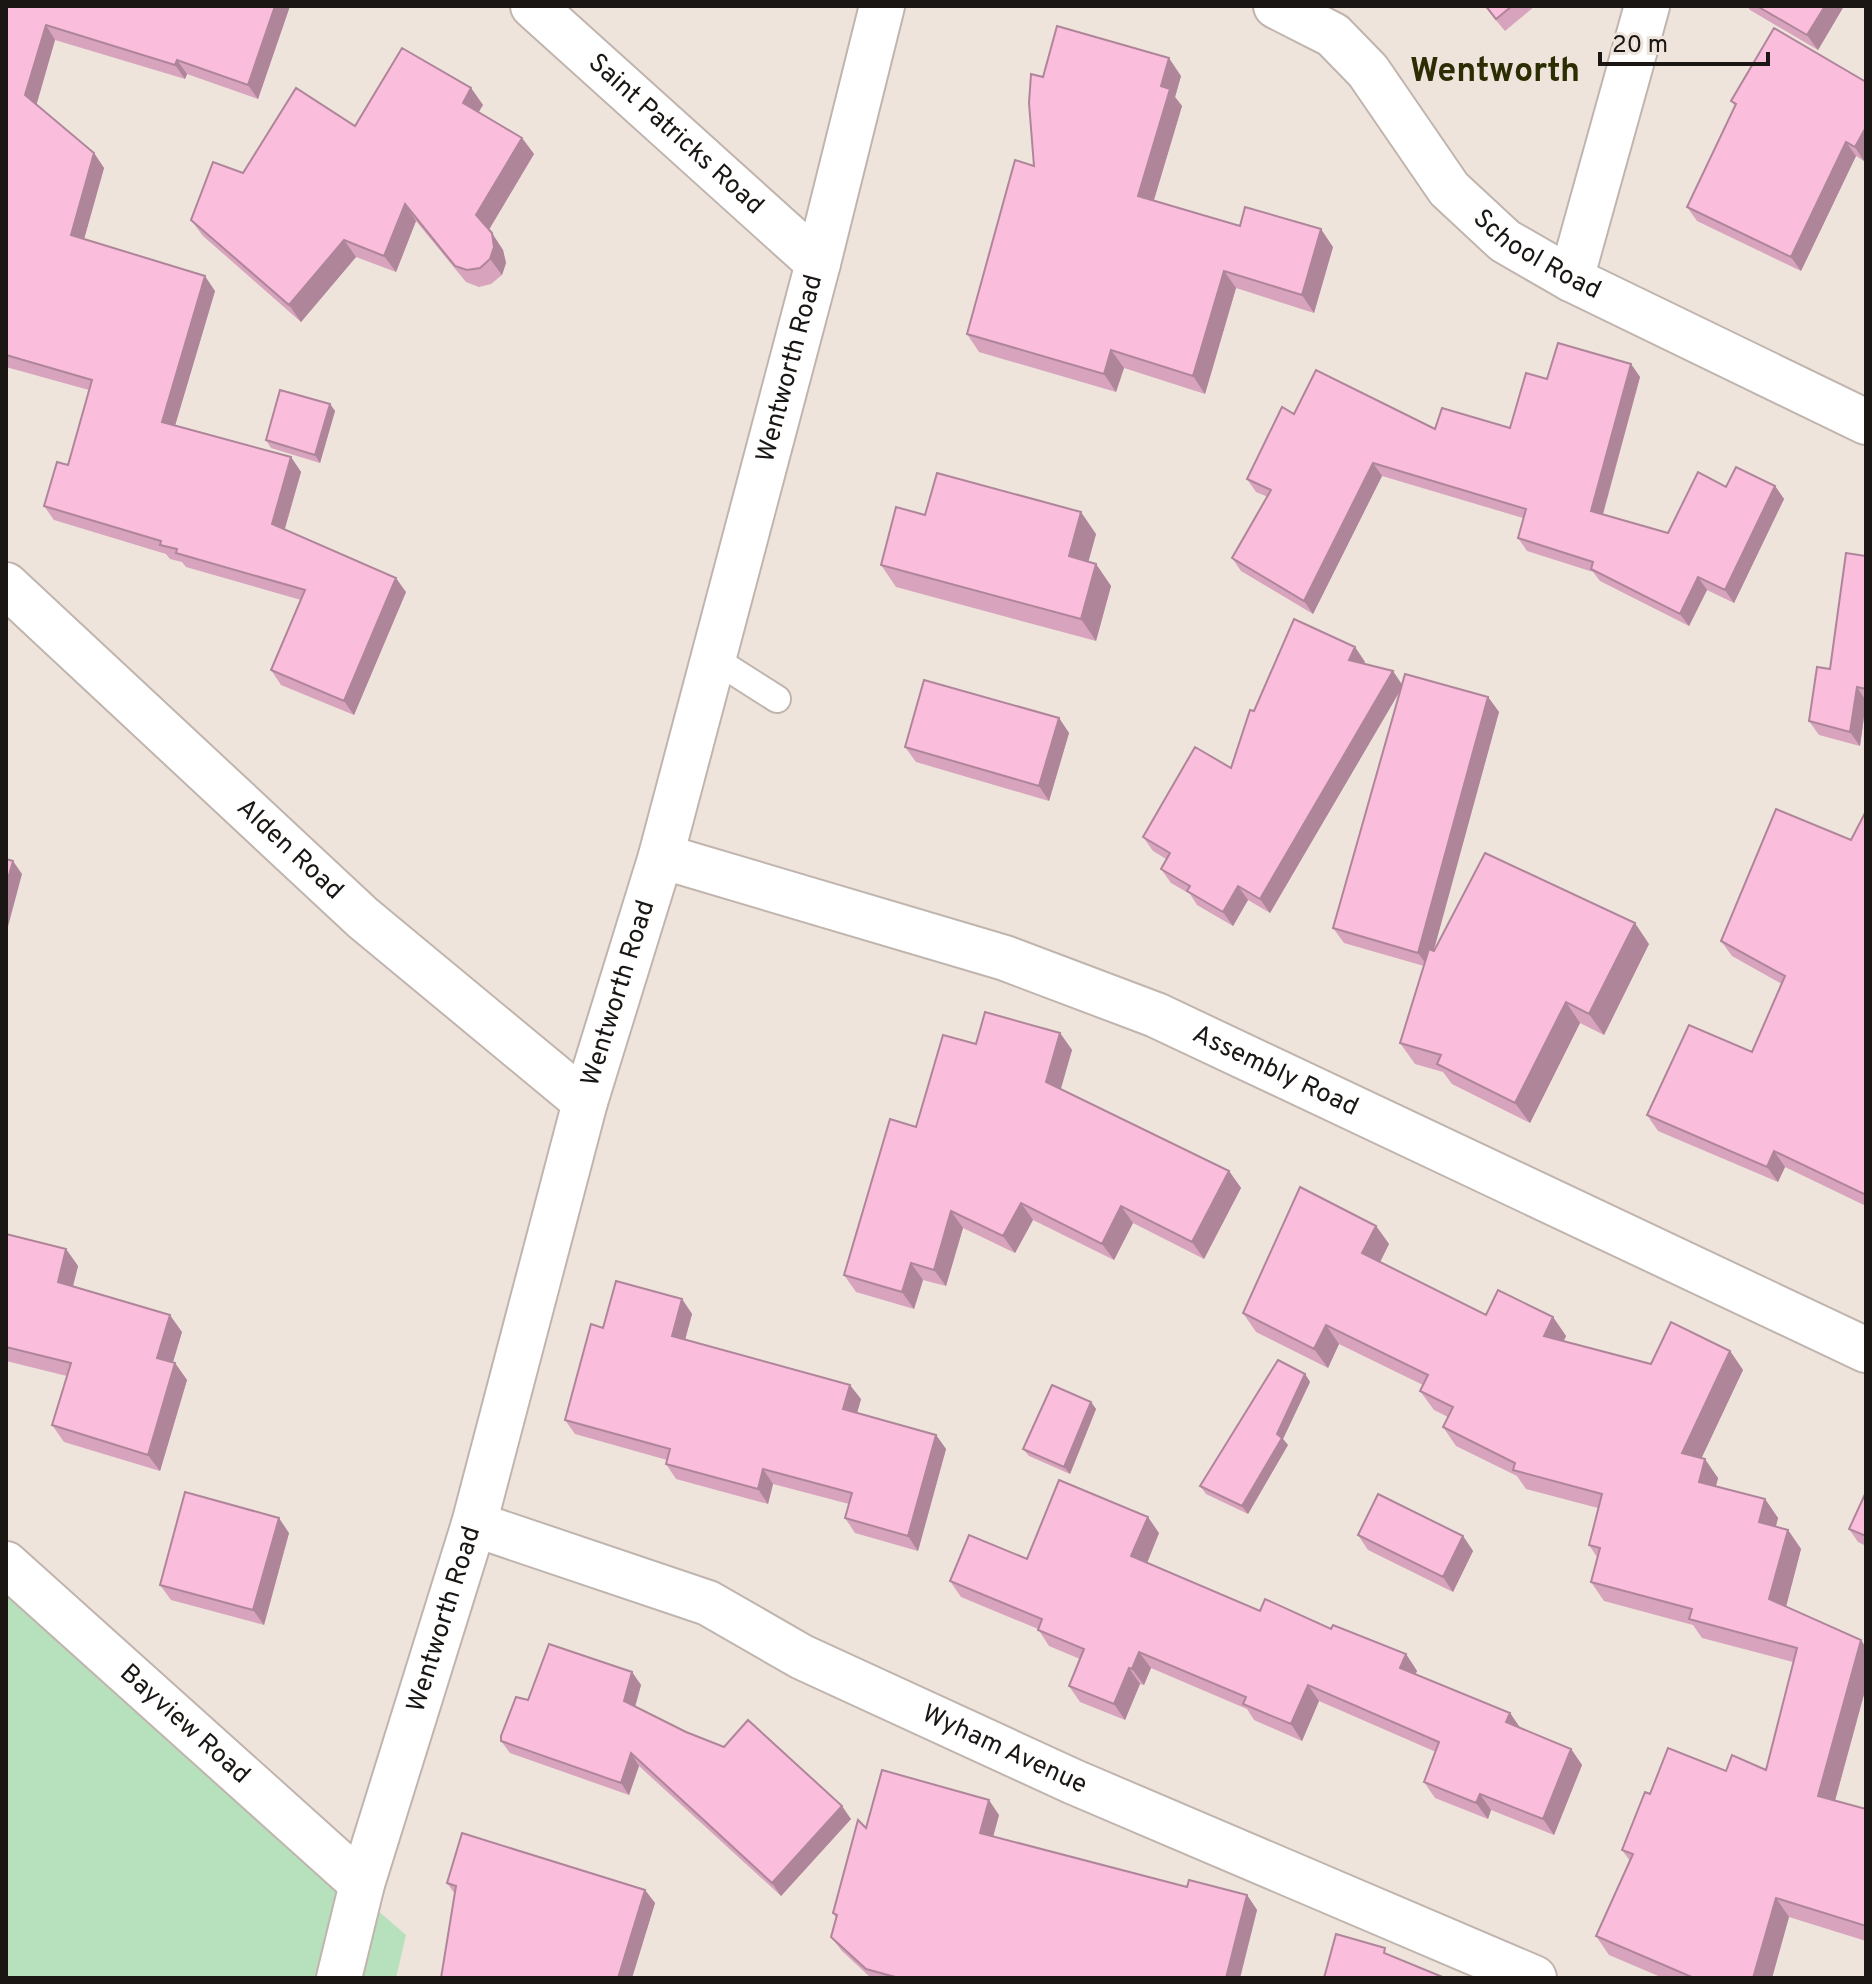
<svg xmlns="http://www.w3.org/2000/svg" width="1872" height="1984" font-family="Overpass,sans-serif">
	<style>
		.green { fill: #b7e0bc }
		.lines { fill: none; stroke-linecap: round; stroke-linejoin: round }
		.service-casing { stroke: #c0b5ae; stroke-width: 30 }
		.minor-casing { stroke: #c0b5ae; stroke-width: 48 }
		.service { stroke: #fff; stroke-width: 26 }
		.minor { stroke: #fff; stroke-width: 44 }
		.wall { fill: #d7a3bd }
		.shaded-wall { fill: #af859a }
		.building { fill: #fabedc; stroke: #af859a; stroke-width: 2 }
		.labels { text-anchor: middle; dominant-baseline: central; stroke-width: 7; stroke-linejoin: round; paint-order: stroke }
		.street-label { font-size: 26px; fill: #1a1614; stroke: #efe4dc }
		.district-label { font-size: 34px; font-weight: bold; fill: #2d2d03; stroke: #efe4dc }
	</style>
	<rect width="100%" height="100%" fill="#efe4dc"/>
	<path class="green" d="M6 1589 406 1935 396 1978H6Z"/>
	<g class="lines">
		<defs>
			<path id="service" d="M711 657 777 699"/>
			<g id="minor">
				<path id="s1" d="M533 6 818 263"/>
				<path id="s2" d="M1276 6 1333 35 1368 71 1449 189 1505 241 1571 279 1866 422"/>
				<path d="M1571 279 1647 6"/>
				<path id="s3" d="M6 585 363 918 585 1102"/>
				<path id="s4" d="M661 856 1005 958 1156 1015 1866 1350"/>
				<path id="s5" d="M474 1524 708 1603 802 1657 1074 1782 1534 1978"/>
				<path id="s6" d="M6 1564 362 1884"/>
				<path id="s7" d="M339 1978 362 1884 474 1524 585 1102 661 856 818 263 882 6"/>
			</g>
		</defs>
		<use href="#service" class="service-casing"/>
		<use href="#minor" class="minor-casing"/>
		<use href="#service" class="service"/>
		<use href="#minor" class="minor"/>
	</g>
	<path class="wall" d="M6 6H290L258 99 187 74 185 79 55 40 36 105 94 153 104 168 84 239 215 291 175 425 291 457 301 472 285 529 406 592 354 715 281 685 271 670 301 600 186 567 182 562 170 559 166 554 54 520 44 506 68 465 89 390 6 367Z
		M1484 6H1535L1505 31Z
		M1747 6H1844L1818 50 1750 10Z
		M1181 76 1175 97 1182 106 1154 200 1240 226 1333 247 1314 313 1236 288 1205 394 1124 368 1116 392 979 352 967 334 1034 166 1043 77Z
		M1866 82 1864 161 1856 156 1801 271 1697 221 1687 207 1735 106 1731 101Z
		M471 88 483 105 479 112 522 138 534 154 489 230 503 250 506 263 502 275 491 284 479 287 466 282 416 221 396 272 356 257 301 322 203 236 191 220 243 173 355 126Z
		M1631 364 1640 377 1603 515 1668 533 1726 487 1775 486 1784 499 1734 603 1707 590 1689 626 1600 581 1593 572 1527 551 1518 538 1523 518 1382 476 1313 614 1241 571 1232 558 1268 497 1256 492 1247 479 1294 414 1435 429 1510 428 1547 379Z
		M330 404 335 411 320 463 271 448 266 440Z
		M925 515 1096 534 1088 562 1096 564 1111 586 1096 641 896 587 881 565Z
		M1866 556V703L1860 746 1819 735 1809 721 1830 669Z
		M1355 647 1365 662 1364 664 1402 685 1488 697 1499 712 1433 951 1649 944 1604 1035 1580 1023 1530 1123 1452 1084 1443 1072 1415 1064 1400 1043 1424 966 1344 943 1333 928 1401 688 1270 913 1248 900 1233 926 1197 905 1190 894 1171 883 1161 869 1166 859 1153 851 1143 837 1231 768 1254 711Z
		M1059 718 1069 733 1049 801 916 762 905 747Z
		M1866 811V1206L1785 1167 1778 1182 1658 1131 1647 1115 1752 1052 1782 984 1732 956 1721 941 1851 840Z
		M1060 1033 1072 1050 1060 1089 1229 1171 1241 1188 1204 1259 1133 1223 1114 1260 1033 1220 1015 1253 963 1228 946 1286 923 1280 914 1309 856 1292 844 1275 916 1127 976 1044Z
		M1376 1226 1389 1244 1380 1262 1486 1315 1553 1317 1566 1336 1564 1341 1651 1364 1730 1351 1743 1370 1701 1458 1718 1478 1716 1486 1765 1499 1778 1518 1776 1526 1788 1530 1801 1549 1786 1607 1861 1640 1866 1648V1687L1835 1801 1866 1809V1941L1789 1917 1772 1978H1663L1609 1955 1596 1936 1630 1861 1622 1850 1650 1794 1726 1771 1766 1770 1793 1662 1702 1638 1693 1625 1604 1601 1591 1582 1597 1557 1589 1545 1598 1508 1526 1489 1517 1476 1456 1446 1443 1427 1448 1417 1434 1410 1420 1391 1423 1385 1339 1344 1328 1368 1256 1332 1243 1313Z
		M6 1234 66 1249 78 1266 73 1286 182 1332 173 1362 175 1363 187 1380 160 1471 64 1442 52 1425 67 1376 6 1361Z
		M682 1299 692 1314 685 1340 861 1399 857 1413 936 1435 946 1449 918 1551 855 1533 845 1518 849 1504 773 1484 768 1504 676 1479 666 1464 667 1460 575 1434 565 1420 603 1328Z
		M1305 1374 1310 1382 1283 1439 1288 1445 1248 1514 1206 1494 1200 1486Z
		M1091 1402 1096 1409 1070 1474 1029 1456 1023 1449Z
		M1866 1492V1546L1858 1542 1849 1529Z
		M289 1533 264 1625 171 1600 160 1585Z
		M1159 1533 1147 1563 1260 1611 1331 1629 1406 1654 1417 1671 1415 1674 1510 1713 1520 1728 1571 1749 1582 1765 1554 1835 1491 1810 1488 1819 1435 1798 1424 1782 1436 1752 1319 1701 1302 1741 1254 1720 1247 1709 1151 1668 1144 1685 1140 1684 1125 1720 1080 1702 1069 1686 1080 1659 1049 1646 1038 1629 961 1597 950 1581 1027 1559Z
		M1358 1535 1463 1536 1473 1551 1453 1592 1368 1550Z
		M632 1672 641 1685 635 1707 851 1819 781 1896 639 1766 629 1795 510 1753 501 1741 528 1700Z
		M999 1815 993 1837 1187 1887 1247 1895 1257 1910 1240 1978H871L842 1951 831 1937 836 1918 833 1913 866 1828Z
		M447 1883 645 1890 655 1903 632 1978H441L455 1894Z"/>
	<path class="shaded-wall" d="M275 6H290L258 99 248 85Z
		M1825 6H1844L1818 50 1807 35Z
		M46 25 55 40 35 110 25 95Z
		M1169 58 1181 76 1175 97 1182 106 1150 213 1138 196 1161 86Z
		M177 60 187 74 185 79 175 65Z
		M471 88 483 105 474 119 463 103Z
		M1866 127V158L1864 161 1855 147Z
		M522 138 534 154 488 231 476 215Z
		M1846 142 1856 156 1801 271 1791 257Z
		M94 153 104 168 81 250 71 235Z
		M405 204 416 221 396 272 384 256Z
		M1321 229 1333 247 1314 313 1302 295Z
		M492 233 503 250 506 263 502 275 490 259Z
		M344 240 356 257 301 322 289 305Z
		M1224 271 1236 288 1205 394 1193 376Z
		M205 276 215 291 172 436 162 422Z
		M1111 350 1124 368 1116 392 1104 374Z
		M1631 364 1640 377 1600 524 1591 511Z
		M330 404 335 411 320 463 315 455Z
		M291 457 301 472 282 538 272 524Z
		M1373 463 1382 476 1313 614 1304 601Z
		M1775 486 1784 499 1734 603 1725 590Z
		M1081 512 1096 534 1084 578 1069 556Z
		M1096 564 1111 586 1096 641 1081 619Z
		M1698 577 1707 590 1689 626 1680 614Z
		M396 578 406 592 354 715 344 701Z
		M1355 647 1365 662 1359 674 1349 660Z
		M1393 671 1403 686 1270 913 1260 899Z
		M1857 687 1866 701 1860 746 1850 732Z
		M1488 697 1499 712 1429 968 1418 953Z
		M1059 718 1069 733 1049 801 1039 786Z
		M13 861 22 874 6 934V886Z
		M1238 886 1248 900 1233 926 1223 912Z
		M1635 923 1649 944 1604 1035 1589 1014Z
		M1566 1002 1580 1023 1530 1123 1515 1103Z
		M1060 1033 1072 1050 1058 1099 1046 1082Z
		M1774 1151 1785 1167 1778 1182 1767 1167Z
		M1229 1171 1241 1188 1204 1259 1192 1242Z
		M1021 1203 1033 1220 1015 1253 1003 1236Z
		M1121 1206 1133 1223 1114 1260 1102 1244Z
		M951 1211 963 1228 946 1286 934 1270Z
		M1376 1226 1389 1244 1375 1272 1362 1253Z
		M66 1249 78 1266 70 1298 58 1282Z
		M911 1263 923 1280 914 1309 902 1292Z
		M682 1299 692 1314 682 1351 672 1336Z
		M170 1315 182 1332 169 1375 157 1358Z
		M1553 1317 1566 1336 1557 1355 1544 1336Z
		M1326 1325 1339 1344 1328 1368 1314 1349Z
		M1730 1351 1743 1370 1695 1472 1682 1453Z
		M175 1363 187 1380 160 1471 148 1455Z
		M1305 1374 1310 1382 1283 1439 1288 1445 1248 1514 1242 1506Z
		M850 1385 861 1399 854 1424 843 1409Z
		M1091 1402 1096 1409 1070 1474 1064 1467Z
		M936 1435 946 1449 918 1551 908 1536Z
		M1705 1459 1718 1478 1712 1501 1699 1482Z
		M763 1469 773 1484 768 1504 758 1489Z
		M1765 1499 1778 1518 1772 1541 1759 1522Z
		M1148 1517 1159 1533 1143 1573 1131 1556Z
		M279 1518 289 1533 264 1625 253 1610Z
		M1788 1530 1801 1549 1783 1618 1769 1599Z
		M1463 1536 1473 1551 1453 1592 1443 1577Z
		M1861 1640 1866 1648V1687L1831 1815 1818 1796Z
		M1139 1652 1151 1668 1144 1685 1132 1669Z
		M1406 1654 1417 1671 1411 1684 1400 1668Z
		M1129 1668 1140 1684 1125 1720 1114 1704Z
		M632 1672 641 1685 633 1714 624 1701Z
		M1308 1685 1319 1701 1302 1741 1291 1724Z
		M1510 1713 1521 1729 1506 1722Z
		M1571 1749 1582 1765 1554 1835 1543 1819Z
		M631 1753 639 1766 629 1795 621 1783Z
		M1480 1794 1491 1810 1488 1819 1476 1803Z
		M989 1800 999 1815 990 1848 980 1833Z
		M842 1806 851 1819 781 1896 772 1883Z
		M645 1890 655 1903 632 1978H618Z
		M1247 1895 1257 1910 1240 1978H1226Z
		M1776 1898 1789 1917 1772 1978H1753Z"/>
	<path class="building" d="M6 6H275L248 85 177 60 175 65 46 25 25 95 94 153 71 235 205 276 162 422 291 457 272 524 396 578 344 701 271 670 305 590 176 553 177 549 160 545 161 541 44 506 57 462 68 465 92 380 6 355Z
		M1486 6H1512L1496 19Z
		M1757 6H1825L1807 35Z
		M1057 26 1169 58 1161 86 1170 89 1138 196 1240 226 1245 207 1321 229 1302 295 1224 271 1193 376 1111 350 1104 374 967 334 1015 160 1034 166 1029 103 1031 74 1043 77Z
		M1774 28 1866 82V127L1855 147 1846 142 1791 257 1687 207 1736 104 1731 101Z
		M402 48 471 88 463 103 522 138 476 215 492 233 494 247 490 259 480 268 467 270 455 266 405 204 384 256 344 240 289 305 191 220 213 162 243 173 296 88 355 126Z
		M1558 343 1631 364 1591 511 1668 533 1698 472 1726 487 1736 467 1775 486 1725 590 1698 577 1680 614 1591 569 1593 562 1518 538 1526 509 1373 463 1304 601 1232 558 1271 490 1247 479 1282 407 1294 414 1316 370 1435 429 1442 408 1510 428 1526 373 1547 379Z
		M280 390 330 404 315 455 266 440Z
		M937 473 1081 512 1069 556 1096 564 1081 619 881 565 896 507 925 515Z
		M1846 553 1866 556V689L1857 687 1850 732 1809 721 1817 667 1830 669Z
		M1294 619 1355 647 1349 660 1393 671 1260 899 1238 886 1223 912 1187 891 1190 886 1161 869 1170 853 1143 837 1195 747 1231 768 1250 710 1254 711Z
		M1405 674 1488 697 1418 953 1333 928Z
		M924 680 1059 718 1039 786 905 747Z
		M1776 809 1851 840 1866 811V1195L1774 1151 1767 1167 1647 1115 1689 1025 1752 1052 1785 976 1721 941Z
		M1485 853 1635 923 1589 1014 1566 1002 1515 1103 1437 1064 1441 1055 1400 1043 1429 949 1434 951Z
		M6 859 13 861 6 886Z
		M985 1012 1060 1033 1046 1082 1229 1171 1192 1242 1121 1206 1102 1244 1021 1203 1003 1236 951 1211 934 1270 911 1263 902 1292 844 1275 890 1119 916 1127 943 1035 976 1044Z
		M1300 1187 1376 1226 1362 1253 1486 1315 1498 1290 1553 1317 1544 1336 1651 1364 1671 1322 1730 1351 1682 1453 1705 1459 1699 1482 1765 1499 1759 1522 1788 1530 1769 1599 1861 1640 1818 1796 1866 1809V1926L1776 1898 1753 1978H1694L1596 1936 1633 1854 1622 1850 1645 1792 1650 1794 1668 1748 1726 1771 1732 1755 1766 1770 1797 1648 1689 1619 1692 1609 1591 1582 1600 1548 1589 1545 1602 1494 1513 1470 1515 1463 1443 1427 1453 1407 1420 1391 1428 1375 1326 1325 1314 1349 1243 1313Z
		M6 1234 66 1249 58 1282 170 1315 157 1358 175 1363 148 1455 52 1425 71 1363 6 1347Z
		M616 1281 682 1299 672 1336 850 1385 843 1409 936 1435 908 1536 845 1518 852 1493 763 1469 758 1489 666 1464 670 1449 565 1420 591 1324 603 1328Z
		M1278 1360 1305 1374 1277 1434 1282 1438 1242 1506 1200 1486Z
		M1052 1385 1091 1402 1064 1467 1023 1449Z
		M1059 1480 1148 1517 1131 1556 1260 1611 1265 1599 1331 1629 1333 1625 1406 1654 1400 1668 1510 1713 1506 1722 1571 1749 1543 1819 1480 1794 1476 1803 1424 1782 1439 1742 1308 1685 1291 1724 1243 1704 1246 1697 1139 1652 1132 1669 1129 1668 1114 1704 1069 1686 1084 1649 1038 1630 1042 1619 950 1581 969 1535 1027 1559Z
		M185 1492 279 1518 253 1610 160 1585Z
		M1866 1492V1536L1849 1529Z
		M1378 1494 1463 1536 1443 1577 1358 1535Z
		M549 1644 632 1672 624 1701 686 1732 724 1747 748 1720 842 1806 772 1883 631 1753 621 1783 501 1741V1736L516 1697 528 1700Z
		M882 1770 989 1800 980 1833 1187 1887 1189 1880 1247 1895 1226 1978H899L866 1969 831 1937 837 1915 833 1913 858 1820 866 1828Z
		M462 1833 645 1890 618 1978H441L456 1886 447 1883Z
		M1336 1934 1385 1948 1384 1953 1445 1978H1324Z"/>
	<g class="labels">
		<g class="street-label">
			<text stroke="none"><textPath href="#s1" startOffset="192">Saint Patricks Road</textPath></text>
			<text stroke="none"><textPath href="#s2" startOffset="368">School Road</textPath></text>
			<text stroke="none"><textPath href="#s7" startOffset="1672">Wentworth Road</textPath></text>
			<text stroke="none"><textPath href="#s3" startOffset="388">Alden Road</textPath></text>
			<text stroke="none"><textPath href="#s7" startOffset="1024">Wentworth Road</textPath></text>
			<text stroke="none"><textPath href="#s4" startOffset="652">Assembly Road</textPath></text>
			<text stroke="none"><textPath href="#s7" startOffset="374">Wentworth Road</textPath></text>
			<text stroke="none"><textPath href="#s6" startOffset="240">Bayview Road</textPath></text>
			<text stroke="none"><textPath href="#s5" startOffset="578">Wyham Avenue</textPath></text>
		</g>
		<g class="district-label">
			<text x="1495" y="72">Wentworth</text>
		</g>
	</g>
	<rect width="1872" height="1984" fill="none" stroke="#1a1614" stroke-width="16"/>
	<path d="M1600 52v12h168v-12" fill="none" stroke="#1a1614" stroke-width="4"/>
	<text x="1612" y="52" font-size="24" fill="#1a1614" stroke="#efe4dc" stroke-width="6" paint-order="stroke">20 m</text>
</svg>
